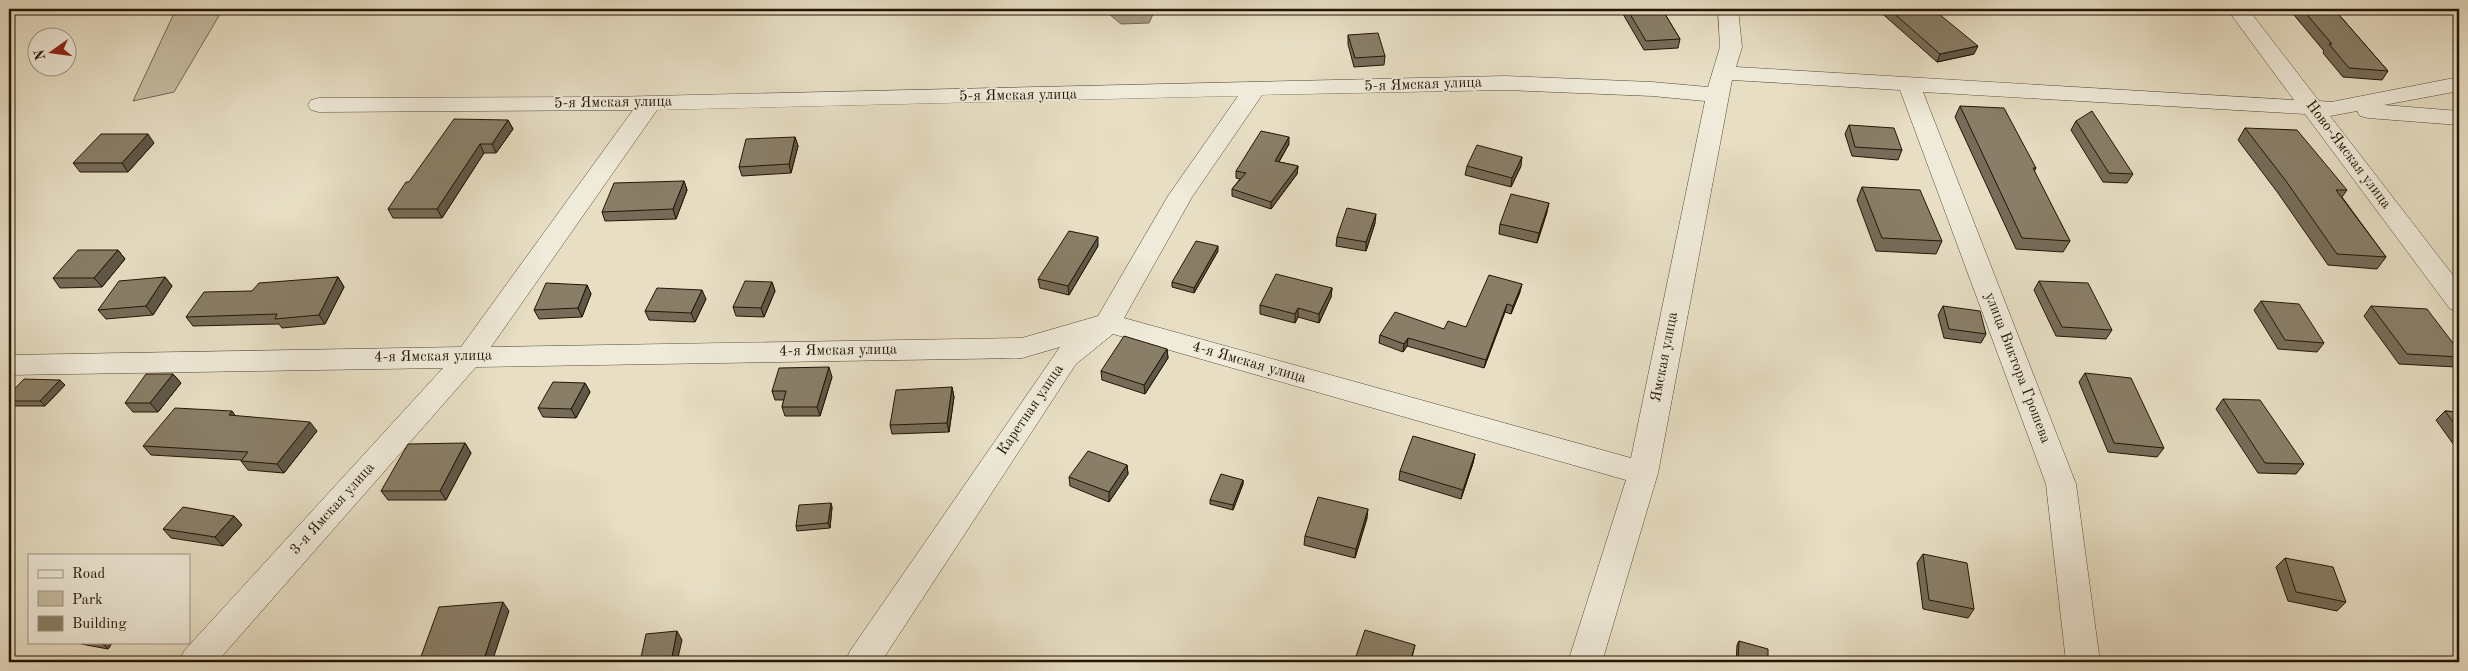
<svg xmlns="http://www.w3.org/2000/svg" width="2468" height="671" font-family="'Old Standard TT',serif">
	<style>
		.green { fill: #c6bca3; stroke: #746853 }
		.water { fill: #a49a82; stroke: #70654f }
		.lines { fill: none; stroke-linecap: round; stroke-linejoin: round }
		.minor-casing { stroke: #544733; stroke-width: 1 }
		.minor { fill: #efead9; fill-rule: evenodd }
		.wall { fill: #766c59; stroke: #231503 }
		.shaded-wall { fill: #605848; stroke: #231503 }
		.building { fill: #897e67; stroke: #231503 }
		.labels { text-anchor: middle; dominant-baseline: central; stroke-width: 4; stroke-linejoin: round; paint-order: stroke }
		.street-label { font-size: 15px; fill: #231503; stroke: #efead9 }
	</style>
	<rect width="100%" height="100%" fill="#e7dec4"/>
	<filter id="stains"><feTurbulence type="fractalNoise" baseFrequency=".004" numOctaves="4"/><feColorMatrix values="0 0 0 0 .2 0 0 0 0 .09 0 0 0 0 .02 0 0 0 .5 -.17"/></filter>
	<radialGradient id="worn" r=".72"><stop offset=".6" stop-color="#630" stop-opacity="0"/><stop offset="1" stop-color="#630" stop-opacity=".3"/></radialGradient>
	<path class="green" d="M176 9H223L174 92 133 101Z"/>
	<path class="water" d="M1111 9H1154L1155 10 1149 23 1121 24 1109 14Z"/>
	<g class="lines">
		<defs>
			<path id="minor" d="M1718 9H1738L1742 47 1736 67 2294 100 2227 9H2248L2319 101 2331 102 2459 77V91L2384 105 2459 111V125L2368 118 2360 116 2357 111 2330 116 2459 283V311L2450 309 2305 114 1923 92 2076 484 2100 662H2066L2046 484 1900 90 1732 80 1658 473 1602 662H1568L1626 480 1113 334 1076 364 881 662H845L850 651 1060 347 1022 358 476 367 217 662H179L184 651 443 368 9 375V355L461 347 633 110 319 112 311 110 308 105 311 100 319 98 609 97 1505 76 1652 82 1708 87 1720 47ZM1505 90 1652 96 1705 101 1631 458 1124 318 1192 197 1262 95ZM1238 96 1168 196 1098 316 1022 338 491 347 657 110Z"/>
		</defs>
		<use href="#minor" class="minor-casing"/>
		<use href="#minor" class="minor"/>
	</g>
	<path class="wall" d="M1620 9H1662L1680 39 1678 48 1644 50Z
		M1877 9H1933L1974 54 1937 62Z
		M2289 9H2334L2388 71 2382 80 2343 77 2323 53 2324 51Z
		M1348 35 1385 56 1384 65 1354 67 1348 44Z
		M1960 106 2036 168 2034 172 2070 241 2063 252 2016 249 1955 117Z
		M508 120 513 129 496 153H484L442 218H393L388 209 409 182Z
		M2076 121 2133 174 2127 183 2103 182 2071 130Z
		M1849 125 1902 150 1898 160 1852 156 1845 134Z
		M2245 128 2347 190 2342 197 2386 257 2377 269 2328 265 2278 193 2238 140Z
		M795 137 798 146 791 173 742 176 739 167Z
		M154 143 128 172H80L73 163Z
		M1289 144 1279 162 1298 166 1297 174 1271 209 1232 196V189L1240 179 1236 178V171Z
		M1467 166H1521L1511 187 1465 175Z
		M684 181 687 190 676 219 605 221 602 212Z
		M1862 187 1942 241 1936 254 1876 251 1857 200Z
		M1547 212 1537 243 1499 234 1500 224Z
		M1375 223 1366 251 1336 246 1337 237Z
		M1098 246 1069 295 1040 288 1038 279Z
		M118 250 125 259 102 287 60 288 53 278Z
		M1218 251 1194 293 1172 287V282Z
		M165 277 172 286 153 315 106 319 98 310Z
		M338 277 344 287 325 324 282 328 279 324 193 326 186 317 252 291Z
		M2039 281 2112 330 2106 339 2056 336 2034 290Z
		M772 282 775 291 764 317 736 316 733 307Z
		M587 285 591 294 582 317 539 319 534 310Z
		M1332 288 1331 297 1319 323 1298 317 1295 323 1260 314V305Z
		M1520 292 1511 314 1505 312 1484 368 1407 346 1403 352 1379 343 1380 335 1466 327Z
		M706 299 695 322 649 320 645 311Z
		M2261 301 2324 343 2317 352 2278 349 2254 310Z
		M1943 306 1986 334 1981 343 1944 338 1938 315Z
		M2371 306 2459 351V363L2456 367 2399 364 2364 316Z
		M1167 349 1168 358 1145 394 1102 380 1101 371Z
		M2085 373 2164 448 2157 457 2108 452 2079 382Z
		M173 374 181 383 158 412H133L125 403Z
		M832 377 820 416H785L782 407 784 400H775L772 391Z
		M60 380 65 385 45 406H9V395Z
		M585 383 590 392 576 418 543 417 538 408Z
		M952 387 954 397 949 432 892 434 890 425Z
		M2223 399 2304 464 2296 474 2258 473 2216 409Z
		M232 411 235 416 317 431 284 473 248 470 241 461V460L151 455 143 446Z
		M2445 411 2459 412V452L2436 420Z
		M465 443 471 453 446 500H388L381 491Z
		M1475 454 1473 463 1461 499 1399 480 1400 471Z
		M1127 465 1128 474 1109 502 1070 486 1069 477Z
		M1243 480V484L1233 510 1210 504V500Z
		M832 507 830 528 797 531 796 526Z
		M234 516 242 525 223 546 171 538 163 529Z
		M1367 518 1355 558 1304 545 1305 536Z
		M1923 554 1974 609 1968 618 1923 609 1917 563Z
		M2285 558 2346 602 2337 611 2288 601 2276 567Z
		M1739 641 1768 662H1736L1737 645Z
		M78 642H113L108 649 81 644Z"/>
	<path class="shaded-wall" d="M1978 46 1974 54 1937 62 1940 54Z
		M508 120 513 129 496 153 492 144Z
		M148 134 154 143 128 172 122 163Z
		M795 137 798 146 791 173 789 164Z
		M1289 137V144L1275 168V161Z
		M480 144 484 153 442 218 437 209Z
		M1522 157 1521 166 1511 187 1512 178Z
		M1298 166 1297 174 1271 209V202Z
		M684 181 687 190 676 219 673 209Z
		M1549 203 1547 212 1537 243 1539 233Z
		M1376 214 1375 223 1366 251V242Z
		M1098 237V246L1069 295 1068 286Z
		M1218 246V251L1194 293V288Z
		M118 250 125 259 102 287 94 278Z
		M165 277 172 286 153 315 146 306Z
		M338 277 344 287 325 324 319 315Z
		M772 282 775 291 764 317 761 308Z
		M1522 284 1520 292 1511 314 1513 306Z
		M587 285 591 294 582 317 578 308Z
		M1332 288 1331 297 1319 323V314Z
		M702 290 706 299 695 322 691 313Z
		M1507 304 1505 312 1484 368 1486 360Z
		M1298 308V317L1295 323V314Z
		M1408 338 1407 346 1403 352 1404 344Z
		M1167 349 1168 358 1145 394 1144 385Z
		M829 367 832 377 820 416 817 407Z
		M173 374 181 383 158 412 150 403Z
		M60 380 65 385 45 406 40 401Z
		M585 383 590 392 576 418 571 409Z
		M952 387 954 397 949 432 947 423Z
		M232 411 239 421 229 415Z
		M310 422 317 431 284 473 277 464Z
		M465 443 471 453 446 500 440 491Z
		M1475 454 1473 463 1461 499 1463 490Z
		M1127 465 1128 474 1109 502V492Z
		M1243 480V484L1233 510V505Z
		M831 503 832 507 830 528 828 523Z
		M1368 509 1367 518 1355 558 1356 549Z
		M234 516 242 525 223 546 215 537Z
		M503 602 509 611 492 662H483Z
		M677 631 682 640 677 662H671Z
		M101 642H113L108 649Z
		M1415 645 1411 662H1410Z
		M17 658 22 662H13Z"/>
	<path class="building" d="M1627 9H1662L1680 39 1646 41Z
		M1889 9H1933L1978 46 1940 54Z
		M2302 9H2334L2388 71 2349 68 2329 44H2332Z
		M1378 33 1385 56 1355 58 1348 35Z
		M1960 106 2004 108 2036 168H2033L2070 241 2022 238Z
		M2092 111 2133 174 2109 173 2076 121Z
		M454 119 508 120 492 144H480L437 209H388L406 182H409Z
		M1849 125 1894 128 1902 150 1855 147Z
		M2245 128 2297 130 2347 190H2336L2386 257 2337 254 2286 181Z
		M1261 131 1289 137 1275 161 1298 166 1271 202 1232 189 1246 173 1236 171Z
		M101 134H148L122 163H73Z
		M795 137 789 164 739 167 746 139Z
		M1477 145 1522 157 1512 178 1467 166Z
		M684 181 673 209 602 212 614 183Z
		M1862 187 1920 190 1942 241 1882 238Z
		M1511 194 1549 203 1539 233 1500 224Z
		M1347 208 1376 214 1366 242 1337 237Z
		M1069 231 1098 237 1068 286 1038 279Z
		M1196 241 1218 246 1194 288 1172 282Z
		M78 250H118L94 278H53Z
		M1276 274 1332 288 1319 314 1298 308 1295 314 1260 305Z
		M1489 275 1522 284 1513 306 1507 304 1486 360 1408 338 1404 344 1380 335 1395 312 1444 329 1448 321 1466 327Z
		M165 277 146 306 98 310 119 281Z
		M338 277 319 315 275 319 277 314 186 317 204 292 252 291 259 283Z
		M745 281 772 282 761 308 733 307Z
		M2039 281 2088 283 2112 330 2062 327Z
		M546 283 587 285 578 308 534 310Z
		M657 288 702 290 691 313 645 311Z
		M2261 301 2299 304 2324 343 2285 340Z
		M1943 306 1980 311 1986 334 1949 329Z
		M2371 306 2427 309 2459 351V357L2407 354Z
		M1124 336 1167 349 1144 385 1101 371Z
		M829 367 817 407H782L786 391H772L779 368Z
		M2085 373 2131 378 2164 448 2114 443Z
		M146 374H173L150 403H125Z
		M24 379 60 380 40 401H9V395Z
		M553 382 585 383 571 409 538 408Z
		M952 387 947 423 890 425 896 390Z
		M2223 399 2260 400 2304 464 2265 463Z
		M175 408 232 411 229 415 310 422 277 464 241 461 248 452 143 446Z
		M2445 411 2459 412V430Z
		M1413 436 1475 454 1463 490 1400 471Z
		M465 443 440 491H381L408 444Z
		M1088 451 1127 465 1109 492 1069 477Z
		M1221 474 1243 480 1233 505 1210 500Z
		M1318 497 1368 509 1356 549 1305 536Z
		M831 503 828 523 796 526 799 505Z
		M183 507 234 516 215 537 163 529Z
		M1923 554 1967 563 1974 609 1929 600Z
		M2285 558 2333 567 2346 602 2296 592Z
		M503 602 483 662H419L439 607Z
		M1365 630 1415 645 1410 662H1354Z
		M677 631 671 662H640L646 634Z
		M1739 641 1768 649V662H1738Z
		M9 656 17 658 13 662H9Z"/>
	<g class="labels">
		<g class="street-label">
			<text transform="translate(1423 85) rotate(-2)">5-я Ямская улица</text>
			<text transform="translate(1018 96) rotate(-1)">5-я Ямская улица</text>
			<text transform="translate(613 103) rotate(-1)">5-я Ямская улица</text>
			<text transform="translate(2348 155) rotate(53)">Ново-Ямская улица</text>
			<text transform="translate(838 351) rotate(-1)">4-я Ямская улица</text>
			<text transform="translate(433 357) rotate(-1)">4-я Ямская улица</text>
			<text transform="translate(1665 357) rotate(-79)">Ямская улица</text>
			<text transform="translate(1249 363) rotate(16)">4-я Ямская улица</text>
			<text transform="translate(2017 368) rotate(69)">улица Виктора Грошева</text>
			<text transform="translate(1031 410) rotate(-56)">Каретная улица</text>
			<text transform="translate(333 509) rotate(-48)">3-я Ямская улица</text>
		</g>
	</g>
	<rect width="2468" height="671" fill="none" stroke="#e7dec4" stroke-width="30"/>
	<rect x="10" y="10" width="2448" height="651" fill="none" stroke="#231503" stroke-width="2.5"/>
	<rect x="15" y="15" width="2438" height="641" fill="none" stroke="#231503"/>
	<rect x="28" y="554" width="162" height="90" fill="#efead9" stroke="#9d9583"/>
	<rect x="38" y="570" width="25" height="8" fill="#efead9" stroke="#9d9583"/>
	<text x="72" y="578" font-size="15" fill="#231503">Road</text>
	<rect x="38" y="591" width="25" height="15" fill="#c6bca3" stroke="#9d9583"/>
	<text x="72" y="604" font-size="15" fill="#231503">Park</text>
	<rect x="38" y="616" width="25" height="15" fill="#897e67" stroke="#9d9583"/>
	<text x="72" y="628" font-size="15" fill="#231503">Building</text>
	<g transform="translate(52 52) rotate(256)"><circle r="24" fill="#efead9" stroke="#9d9583"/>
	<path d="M0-4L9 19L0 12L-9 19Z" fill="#8f2418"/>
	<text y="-8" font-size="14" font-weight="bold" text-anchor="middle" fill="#231503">N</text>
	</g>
	<rect width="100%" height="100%" filter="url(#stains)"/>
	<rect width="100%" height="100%" fill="url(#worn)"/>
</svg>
